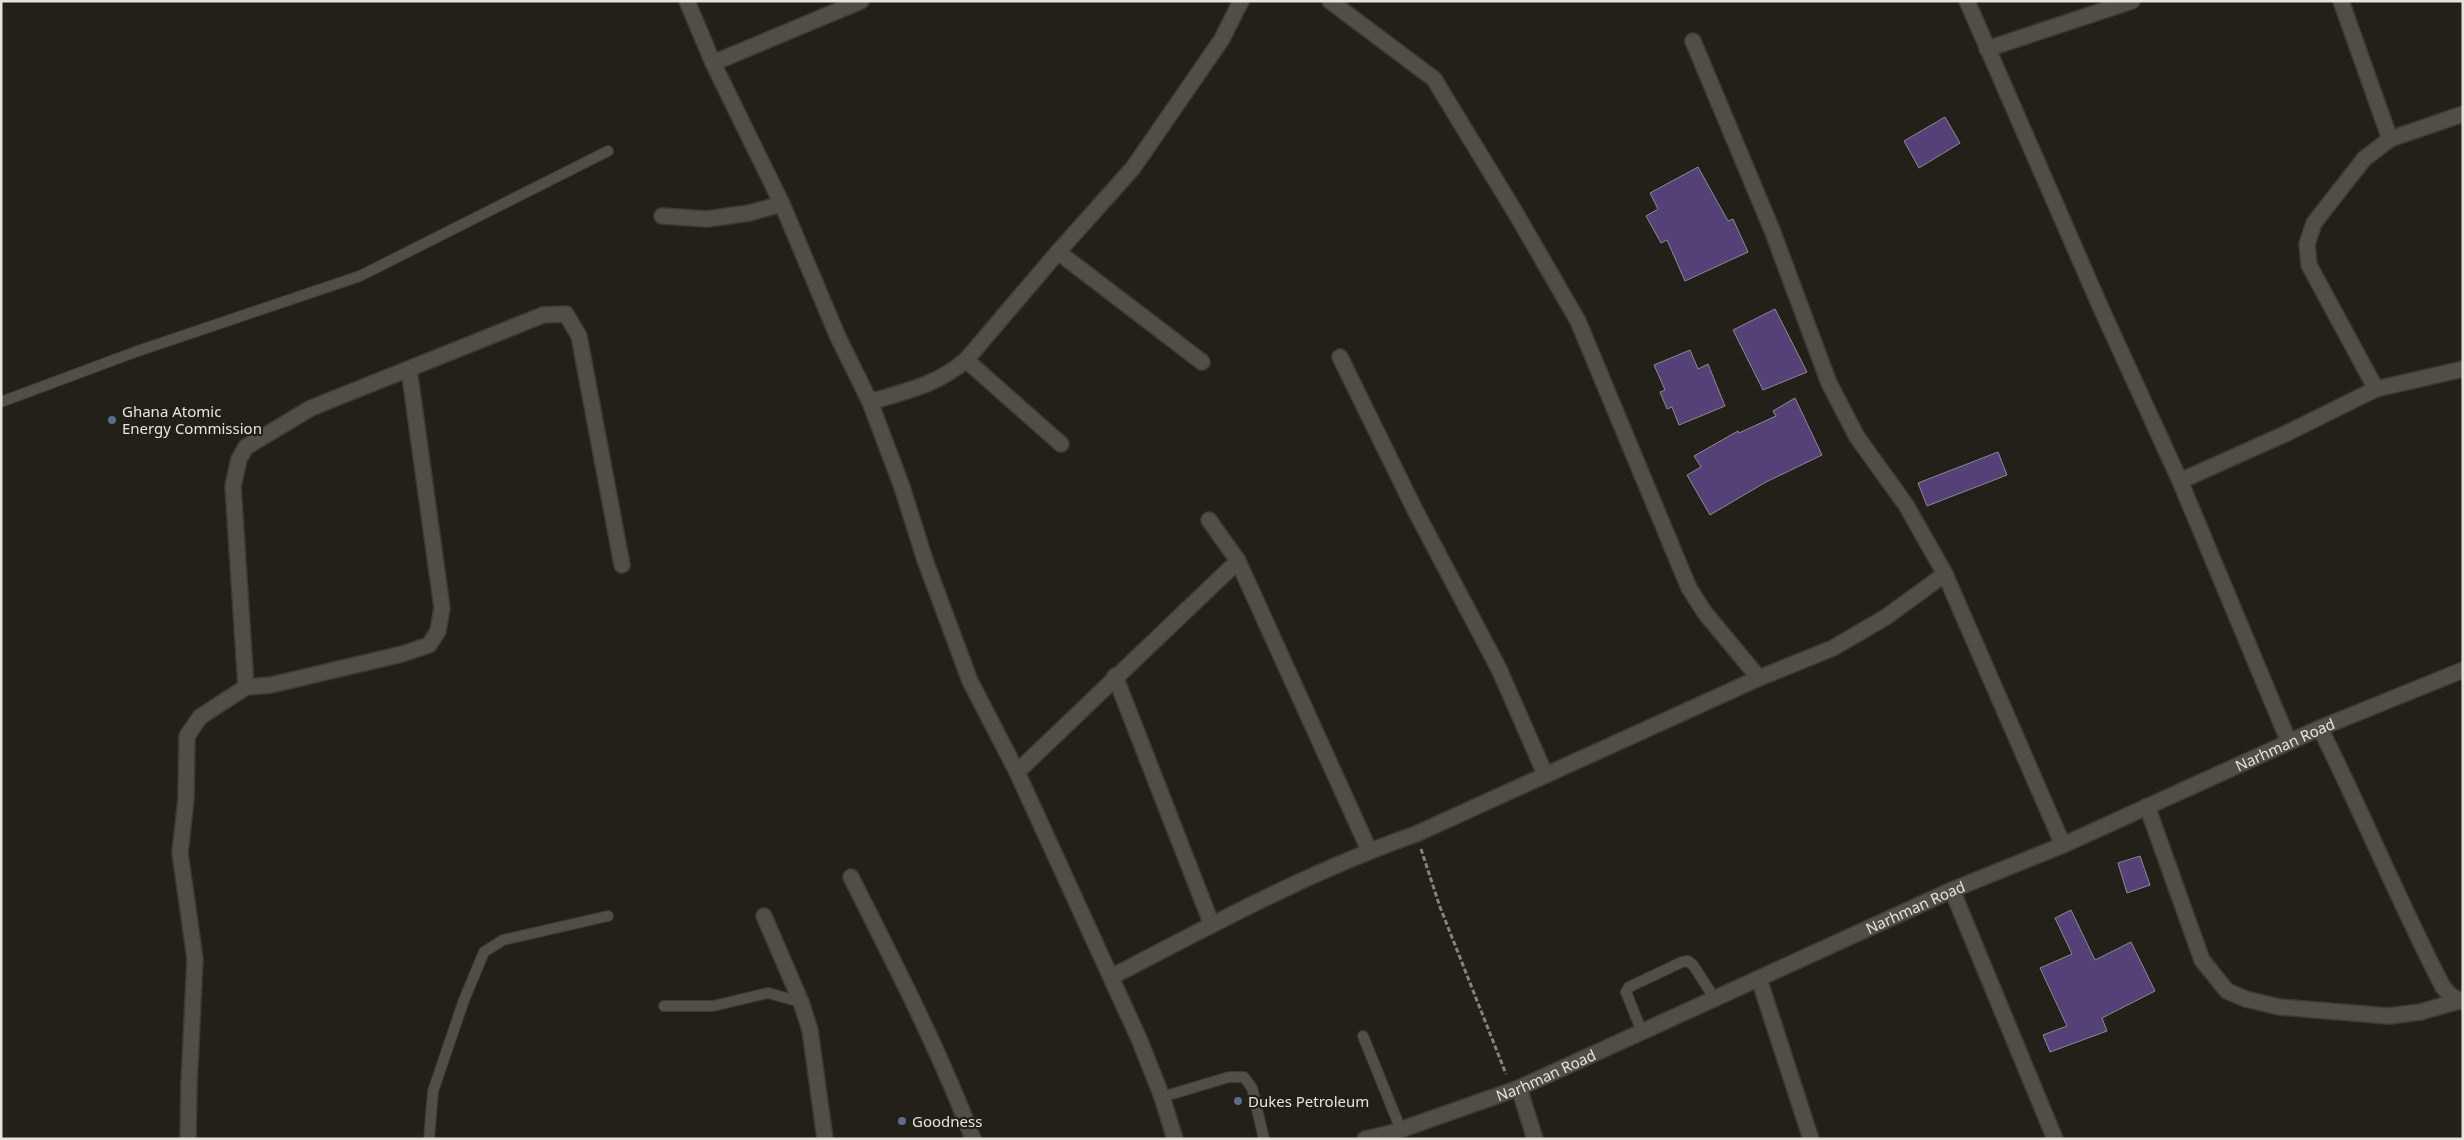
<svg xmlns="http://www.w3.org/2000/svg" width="2464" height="1140" font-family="'Noto Sans',sans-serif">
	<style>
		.building { fill: #554078; stroke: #8c8a92 }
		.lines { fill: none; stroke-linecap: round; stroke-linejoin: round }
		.lane-casing { stroke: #3c3a35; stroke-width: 12 }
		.street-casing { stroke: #3c3a35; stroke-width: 18 }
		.path { stroke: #84827c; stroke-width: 3; stroke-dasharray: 5 2.5; stroke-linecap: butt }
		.lane { stroke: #514e46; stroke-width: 10 }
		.street { stroke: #514e46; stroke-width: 15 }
		.service-dot { fill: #5c6f8a; stroke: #222019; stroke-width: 2 }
		.labels { text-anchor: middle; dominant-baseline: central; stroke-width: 4.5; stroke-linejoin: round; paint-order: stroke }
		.poi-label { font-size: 15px; fill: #e6e4df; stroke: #222019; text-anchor: start }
		.street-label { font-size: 15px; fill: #e6e4df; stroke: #222019 }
	</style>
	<rect width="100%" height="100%" fill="#222019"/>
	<path class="building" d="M1945 117 1960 143 1919 168 1904 141Z
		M1698 167 1728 221 1733 219 1748 252 1685 281 1667 240 1661 243 1646 216 1658 209 1650 193Z
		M1775 309 1807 372 1763 390 1733 330Z
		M1690 350 1698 369 1708 364 1725 406 1679 425 1672 407 1667 409 1660 392 1665 390 1654 365Z
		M1795 398 1822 455 1766 482 1710 515 1687 475 1701 467 1694 456 1738 431 1739 433 1776 416 1773 411Z
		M1998 452 2007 475 1927 506 1918 483Z
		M2140 856 2150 885 2127 893 2118 863Z
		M2071 910 2095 960 2131 942 2155 991 2102 1018 2107 1031 2050 1052 2043 1035 2067 1026 2040 968 2072 954 2055 918Z"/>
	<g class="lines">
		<defs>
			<path id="lane" d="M1 402 135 352 360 276 608 151
				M664 1006H713L768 993 801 1002
				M1642 1032 1626 992 1629 987 1682 962 1688 961 1693 965 1715 999
				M1363 1036 1401 1130
				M1162 1097 1229 1077H1244L1252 1088 1264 1139
				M429 1139 433 1091 464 1000 484 952 503 940 608 916"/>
			<g id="street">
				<path d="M687 1 713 63 782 204 838 337 870 402 902 487 925 560 970 681 1017 772 1140 1041 1162 1097 1175 1139"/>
				<path d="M1330 1 1434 79 1515 212 1578 321 1689 588 1705 613 1759 678"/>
				<path d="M1967 1 2100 306 2180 481 2289 742"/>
				<path d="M2341 1 2390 139"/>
				<path d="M1693 41 1772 230 1829 383 1857 437 1906 505 1945 574 2063 845"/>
				<path d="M1987 49 2132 1"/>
				<path d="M713 63 861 1"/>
				<path d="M662 216 707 219 749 213 782 204"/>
				<path d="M1058 252 1202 362"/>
				<path d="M1340 357 1415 510 1499 669 1545 774"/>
				<path d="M966 360 1061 444"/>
				<path d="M2376 389 2309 265 2307 244 2314 223 2364 159 2390 139 2463 114"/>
				<path d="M870 402C906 391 937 385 966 360L1058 252 1133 168 1222 39 1241 1"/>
				<path d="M2180 481 2285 434 2376 389 2463 369"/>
				<path d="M1209 520 1238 561 1369 850"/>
				<path d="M1115 676 1212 925"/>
				<path d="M246 687 233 486 239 459 246 447 311 408 543 315 566 314 579 336 622 565"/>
				<path d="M2320 728C2363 814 2399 902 2443 987L2450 995 2463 1002"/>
				<path d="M1017 772 1238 561"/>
				<path d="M2147 806 2202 960 2227 991 2246 999 2279 1007 2389 1016 2420 1012 2459 1001"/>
				<path d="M851 877C894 963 939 1049 973 1139"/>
				<path d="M1952 890 2055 1139"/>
				<path d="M764 916 801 1002 810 1030 825 1139"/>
				<path d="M1111 977C1210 926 1310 871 1416 834L1759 678 1833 648 1886 617 1945 574"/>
				<path d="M1759 979 1811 1139"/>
				<path d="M1519 1088 1535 1139"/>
				<path d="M188 1139 189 1084 195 959 180 853 186 799 187 736 200 717 246 687 271 685 402 654 429 645 438 631 442 608 409 369"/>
				<path id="s1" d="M1365 1139 1391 1133 1519 1088 1952 890 2063 845 2320 728 2463 670"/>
			</g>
		</defs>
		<use href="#lane" class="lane-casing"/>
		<use href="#street" class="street-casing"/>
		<path class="path" d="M1421 849 1440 907 1506 1074"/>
		<use href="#lane" class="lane"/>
		<use href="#street" class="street"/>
	</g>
	<g class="service-dot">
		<circle cx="112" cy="420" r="5"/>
		<circle cx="1238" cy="1101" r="5"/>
		<circle cx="902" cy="1121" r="5"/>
	</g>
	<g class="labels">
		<g class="poi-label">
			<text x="122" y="411">Ghana Atomic<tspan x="122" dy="17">Energy Commission</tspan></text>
			<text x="1248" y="1101">Dukes Petroleum</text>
			<text x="912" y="1121">Goodness</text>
		</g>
		<g class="street-label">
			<text stroke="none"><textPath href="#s1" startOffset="1002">Narhman Road</textPath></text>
			<text stroke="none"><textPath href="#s1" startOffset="598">Narhman Road</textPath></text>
			<text stroke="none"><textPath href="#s1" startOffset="192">Narhman Road</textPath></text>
		</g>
	</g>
	<rect width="2464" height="1140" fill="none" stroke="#e6e4df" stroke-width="5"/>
</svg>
